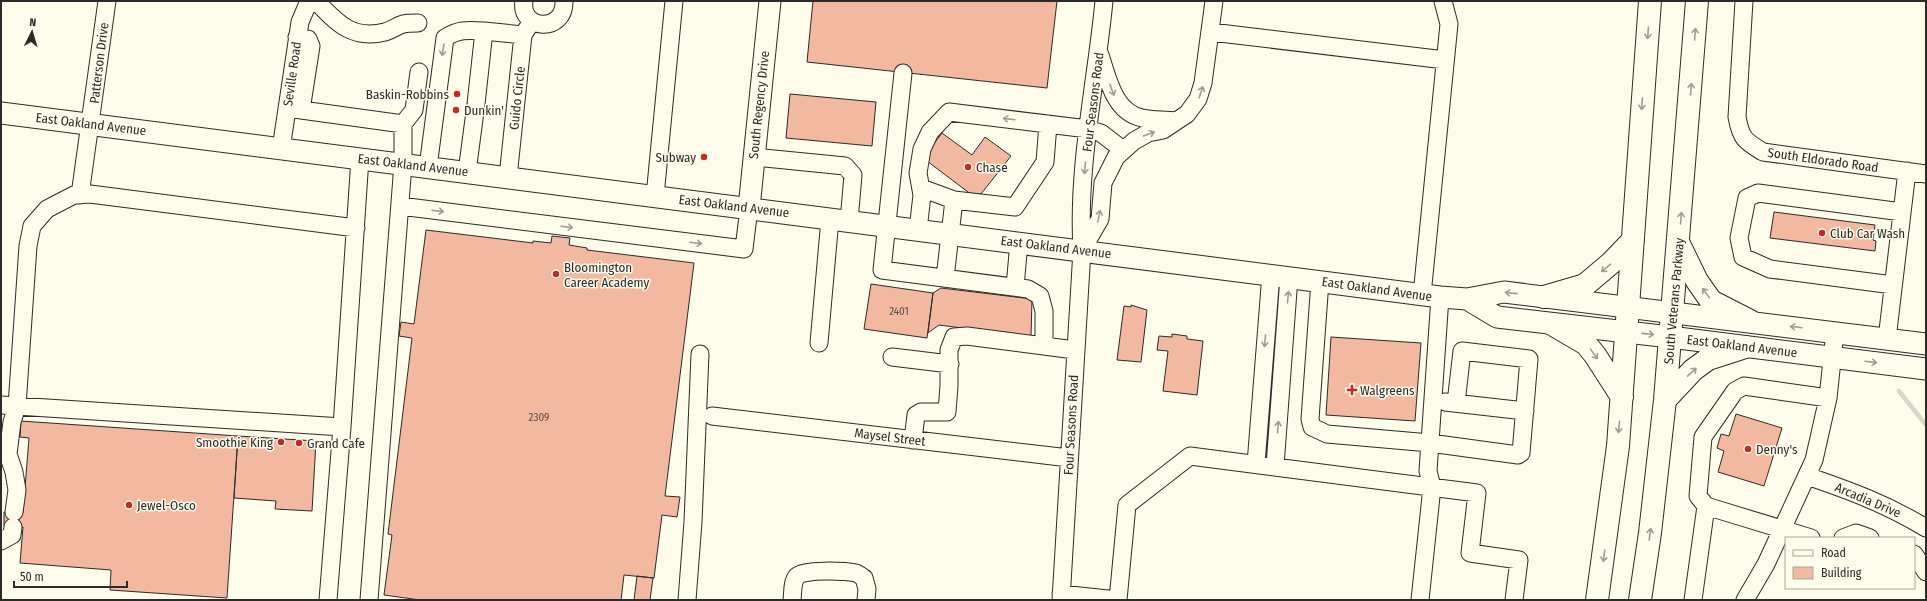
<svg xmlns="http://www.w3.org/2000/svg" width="1927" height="601" font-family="'Fira Sans Condensed',sans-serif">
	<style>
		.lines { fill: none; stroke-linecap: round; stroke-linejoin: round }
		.stream { stroke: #d8d7c9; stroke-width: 4.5 }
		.building { fill: #f2b8a0; stroke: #2b2b2b }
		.minor-casing { stroke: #2b2b2b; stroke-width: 19 }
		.major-casing { stroke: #2b2b2b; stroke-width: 23 }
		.highway-casing { stroke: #2b2b2b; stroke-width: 24 }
		.minor { stroke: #fdfbea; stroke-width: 17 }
		.major { stroke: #fdfbea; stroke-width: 21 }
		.highway { stroke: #fdfbea; stroke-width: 22 }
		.oneway { stroke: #9e9d94 }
		.poi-dot { fill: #c62828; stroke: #fdfbea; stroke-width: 1.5 }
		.labels { text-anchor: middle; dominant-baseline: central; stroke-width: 3; stroke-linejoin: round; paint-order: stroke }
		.number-label { font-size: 11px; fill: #5d4e48 }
		.street-label { font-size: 13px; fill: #2b2b2b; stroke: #fdfbea }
		.poi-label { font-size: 13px; fill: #2b2b2b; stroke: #fdfbea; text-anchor: start }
	</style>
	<rect width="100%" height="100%" fill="#fdfbea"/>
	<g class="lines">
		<path class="stream" d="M1899 391 1926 425"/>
	</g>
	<path class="building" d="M813 1H1057L1047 88 807 62Z
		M790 94 876 102 872 146 786 138Z
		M942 133 972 155 985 137 1011 156 981 194 972 195 923 158Z
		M1774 212 1875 225 1873 240 1876 241 1875 251 1770 238Z
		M426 230 533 243V241L551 243 552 236 570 238 569 245 587 248V250L694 263 665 496 680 497 677 517 662 515 654 578 624 575 621 600H420L384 595 392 535 388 534 412 338 399 336 401 322 414 324Z
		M871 284 933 293 927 338 864 329Z
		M941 288 1032 299 1031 337 939 325 928 333 933 293Z
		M1131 305 1147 310 1141 362 1117 360 1124 306 1131 307Z
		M1172 334 1187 336V339L1203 341 1197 395 1163 391 1168 351 1157 350 1159 336 1172 337Z
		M1331 337 1421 343 1415 421 1326 415Z
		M1736 414 1782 428 1764 486 1718 472 1724 451 1717 448 1721 434 1729 436Z
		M21 421 238 436 227 598 110 590 111 570 20 563 23 527 4 526V512L23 513 29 438 20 437Z
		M238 436 316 441 312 511 275 509 276 501 234 498Z
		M637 576 653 578 650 600H634Z"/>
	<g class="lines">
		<defs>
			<path id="minor" d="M316 1C337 23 352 40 385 32 392 30 397 26 403 24 407 23 413 23 418 23
				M524 1C519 30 565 34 564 1
				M1744 1 1737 117C1741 139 1745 141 1763 152L1926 174
				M1211 32 1445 60
				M297 37 308 39 311 46 301 110
				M1100 55C1108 79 1114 112 1142 118 1153 121 1165 119 1176 121
				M903 73 882 270 1028 289 1040 296 1044 311V346L1075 350
				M287 108 403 124V164L369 600
				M403 124 414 110 419 72
				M281 149 300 22 309 1
				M754 157 845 166 853 175 849 221
				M428 167 445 38C458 29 468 30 484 31
				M467 172 476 104 484 31 523 35
				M508 177 523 35 532 21
				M921 188 954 200 1015 207 1045 162 1048 124
				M80 195 107 1
				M655 196 674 1
				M400 206 744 249 749 208
				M918 230 922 195 918 173 922 149 930 132 949 112 1088 129 1101 133 1123 150
				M1082 250 1100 219 1103 183 1116 157 1134 141 1148 133 1163 130 1187 114 1198 99 1203 83 1214 1
				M945 278 954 200
				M1320 281 1310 419 1312 427 1327 434 1430 443 1518 455 1521 453 1529 359 1462 351 1456 403
				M1893 285 1770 269 1743 257 1739 238 1747 198 1758 193 1902 212
				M1015 287 1019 242
				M1422 295 1449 24 1443 1
				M1887 339 1907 171
				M819 343 830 219
				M892 357 950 364
				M1445 402 1525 411
				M1 405 342 427 360 158
				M712 416 1069 458
				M913 440 916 415 921 412H947L949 386V350L954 337 967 336 1044 346
				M1256 464 1271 274
				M1275 466 1289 277
				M1807 476C1851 491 1886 504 1926 528
				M14 512 17 490 14 472 8 454 12 422 17 406 28 246 32 226 47 209 74 195 90 194 356 228
				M1811 538 1706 506 1698 496 1703 437 1735 391 1744 386 1828 398
				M1843 538 1856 533 1870 538
				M1 541 12 535 13 527
				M1914 554 1926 572
				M1061 594 1117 600
				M328 600 342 427
				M687 600 693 522 700 354
				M792 600C793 592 792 582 797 576 804 569 846 571 856 573 859 574 862 577 864 578L867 589 866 600
				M1061 600 1082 250C1077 167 1096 84 1104 1
				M1118 600 1127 505 1190 456 1477 493 1470 553 1519 560 1514 600
				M1420 600 1432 487 1428 471 1440 297
				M1693 600 1706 506
				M1745 600 1766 564 1814 460 1828 398 1835 332"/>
			<path id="major" d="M1 113 1440 297 1467 299 1504 292 1926 344
				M749 208 770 1
				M1467 299 1497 317 1670 337 1926 369"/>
			<path id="highway" d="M1679 244 1697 281 1711 301 1750 321
				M1544 297 1585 285 1611 263 1633 240
				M1552 324 1586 344 1595 355 1622 397
				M1665 400 1693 370 1708 359 1745 347
				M1597 600 1618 446 1650 1
				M1640 600 1650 533 1665 400 1697 1"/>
		</defs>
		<use href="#minor" class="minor-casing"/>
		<use href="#major" class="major-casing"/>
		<use href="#highway" class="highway-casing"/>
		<use href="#minor" class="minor"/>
		<use href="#major" class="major"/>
		<use href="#highway" class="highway"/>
	</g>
	<defs><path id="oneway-shaft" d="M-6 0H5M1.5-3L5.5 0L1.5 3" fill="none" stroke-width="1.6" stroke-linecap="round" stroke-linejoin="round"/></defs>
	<g class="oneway">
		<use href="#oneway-shaft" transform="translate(1648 33) rotate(94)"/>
		<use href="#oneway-shaft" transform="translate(1695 34) rotate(-86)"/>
		<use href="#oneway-shaft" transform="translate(443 50) rotate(99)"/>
		<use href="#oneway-shaft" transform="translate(1691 89) rotate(-86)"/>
		<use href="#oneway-shaft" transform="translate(1112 90) rotate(70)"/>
		<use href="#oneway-shaft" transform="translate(1201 92) rotate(-71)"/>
		<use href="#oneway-shaft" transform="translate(1642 104) rotate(94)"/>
		<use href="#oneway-shaft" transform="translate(1009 119) rotate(-173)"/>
		<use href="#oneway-shaft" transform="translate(1149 134) rotate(-20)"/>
		<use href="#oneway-shaft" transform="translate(1085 168) rotate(95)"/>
		<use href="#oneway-shaft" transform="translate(438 211) rotate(7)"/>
		<use href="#oneway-shaft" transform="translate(1099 216) rotate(-78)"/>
		<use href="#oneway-shaft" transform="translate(1681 218) rotate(-86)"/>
		<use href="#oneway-shaft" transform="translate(567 227) rotate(7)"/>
		<use href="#oneway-shaft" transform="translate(696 243) rotate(7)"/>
		<use href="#oneway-shaft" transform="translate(1606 268) rotate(141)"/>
		<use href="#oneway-shaft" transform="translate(1511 293) rotate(-174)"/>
		<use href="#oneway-shaft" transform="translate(1706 293) rotate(-126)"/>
		<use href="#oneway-shaft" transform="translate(1288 297) rotate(-85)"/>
		<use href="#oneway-shaft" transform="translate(1796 327) rotate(-173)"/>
		<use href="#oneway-shaft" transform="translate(1648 334) rotate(6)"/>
		<use href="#oneway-shaft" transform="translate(1265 341) rotate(95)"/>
		<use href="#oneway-shaft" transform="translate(1594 354) rotate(54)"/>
		<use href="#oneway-shaft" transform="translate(1871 362) rotate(7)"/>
		<use href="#oneway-shaft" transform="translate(1692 372) rotate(-43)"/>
		<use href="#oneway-shaft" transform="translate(1278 427) rotate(-86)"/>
		<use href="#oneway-shaft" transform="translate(1619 427) rotate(95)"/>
		<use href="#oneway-shaft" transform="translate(1650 534) rotate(-82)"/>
		<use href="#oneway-shaft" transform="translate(1604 556) rotate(97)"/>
	</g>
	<g class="poi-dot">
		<circle cx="457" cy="94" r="4"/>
		<circle cx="456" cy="110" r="4"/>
		<circle cx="704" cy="157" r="4"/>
		<circle cx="968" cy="167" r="4"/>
		<circle cx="1822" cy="233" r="4"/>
		<circle cx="556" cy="274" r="4"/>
		<path d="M1350 384h4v4h4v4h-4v4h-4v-4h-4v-4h4z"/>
		<circle cx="281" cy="442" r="4"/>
		<circle cx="299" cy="443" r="4"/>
		<circle cx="1748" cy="449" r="4"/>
		<circle cx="129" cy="505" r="4"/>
	</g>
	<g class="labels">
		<g class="number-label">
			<text x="899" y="311">2401</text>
			<text x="539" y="417">2309</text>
		</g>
		<g class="street-label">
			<text transform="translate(99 63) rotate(-83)">Patterson Drive</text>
			<text transform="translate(292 74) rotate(-82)">Seville Road</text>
			<text transform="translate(517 98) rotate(-84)">Guido Circle</text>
			<text transform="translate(1093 102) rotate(-83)">Four Seasons Road</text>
			<text transform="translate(759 105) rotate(-84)">South Regency Drive</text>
			<text transform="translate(91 124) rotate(7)">East Oakland Avenue</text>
			<text transform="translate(1823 160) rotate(8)">South Eldorado Road</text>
			<text transform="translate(413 165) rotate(7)">East Oakland Avenue</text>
			<text transform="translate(734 206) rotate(7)">East Oakland Avenue</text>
			<text transform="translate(1056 247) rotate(7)">East Oakland Avenue</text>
			<text transform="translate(1377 289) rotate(8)">East Oakland Avenue</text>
			<text transform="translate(1674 301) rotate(-85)">South Veterans Parkway</text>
			<text transform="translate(1742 346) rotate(7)">East Oakland Avenue</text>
			<text transform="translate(1071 425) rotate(-87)">Four Seasons Road</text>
			<text transform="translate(890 437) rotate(7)">Maysel Street</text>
			<text transform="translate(1868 500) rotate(23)">Arcadia Drive</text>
		</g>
		<g class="poi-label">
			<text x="449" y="94" text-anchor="end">Baskin-Robbins</text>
			<text x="464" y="110">Dunkin'</text>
			<text x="696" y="157" text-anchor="end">Subway</text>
			<text x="976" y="167">Chase</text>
			<text x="1830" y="233">Club Car Wash</text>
			<text x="564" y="267">Bloomington<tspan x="564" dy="15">Career Academy</tspan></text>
			<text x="1360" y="390">Walgreens</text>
			<text x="273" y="442" text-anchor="end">Smoothie King</text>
			<text x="307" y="443">Grand Cafe</text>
			<text x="1756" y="449">Denny's</text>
			<text x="137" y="505">Jewel-Osco</text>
		</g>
	</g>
	<rect width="1927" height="601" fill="none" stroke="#2b2b2b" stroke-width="4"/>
	<rect x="1785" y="537" width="130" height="52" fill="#fdfbea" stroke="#a9a89e"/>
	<rect x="1793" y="550" width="20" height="6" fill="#fdfbea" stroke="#a9a89e"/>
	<text x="1821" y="557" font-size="12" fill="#2b2b2b">Road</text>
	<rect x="1793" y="567" width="20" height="12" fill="#f2b8a0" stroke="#a9a89e"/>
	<text x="1821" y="577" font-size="12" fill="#2b2b2b">Building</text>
	<g transform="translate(32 32) rotate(5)" stroke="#fdfbea" stroke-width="3" paint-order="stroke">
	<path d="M0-3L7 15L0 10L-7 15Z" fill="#2b2b2b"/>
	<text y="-6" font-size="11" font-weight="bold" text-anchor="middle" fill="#2b2b2b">N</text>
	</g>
	<path d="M14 581v6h113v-6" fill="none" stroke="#2b2b2b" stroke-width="2"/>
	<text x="20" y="581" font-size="12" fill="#2b2b2b" stroke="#fdfbea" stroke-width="3" paint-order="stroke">50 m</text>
</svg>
